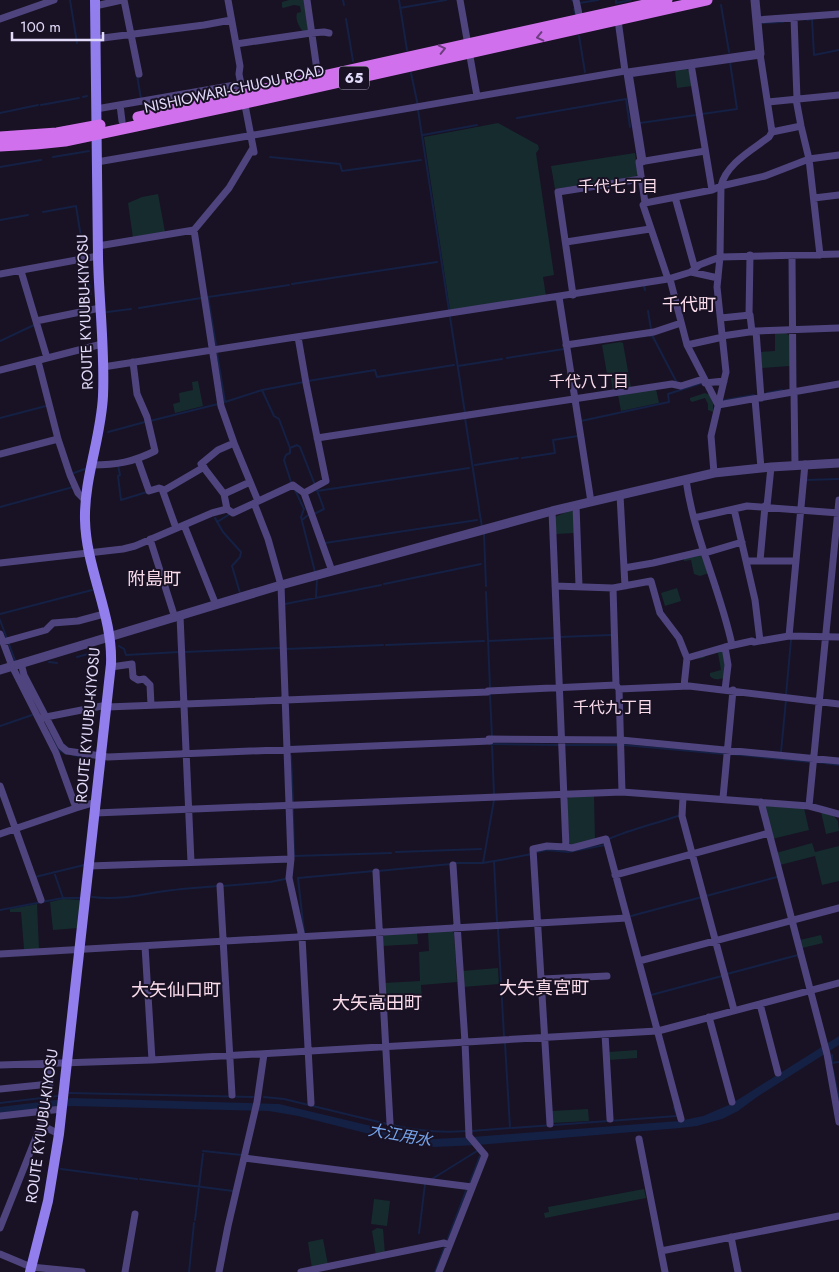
<svg xmlns="http://www.w3.org/2000/svg" width="839" height="1272" font-family="Jost,'Noto Sans JP',sans-serif">
	<style>
		.green { fill: #162b2e }
		.water { fill: #152045 }
		.lines { fill: none; stroke-linecap: round; stroke-linejoin: round }
		.stream { stroke: #152045; stroke-width: 2 }
		.minor { stroke: #4f447d; stroke-width: 7 }
		.tertiary { stroke: #4f447d; stroke-width: 9 }
		.secondary { stroke: #927eed; stroke-width: 10 }
		.primary { stroke: #d070ec; stroke-width: 11 }
		.oneway { stroke: #6b3c7e }
		.labels { text-anchor: middle; dominant-baseline: central; stroke-width: 4; stroke-linejoin: round; paint-order: stroke }
		.shield { fill: #181224; stroke: #a69fba; stroke-width: 1 }
		.shield-label { font-size: 14px; font-weight: bold; fill: #e3dbfa }
		.street-label { font-size: 15px; fill: #e3dbfa; stroke: #181224 }
		.neighbourhood-label { font-size: 16px; fill: #fadceb; stroke: #181224 }
		.water-label { font-size: 16px; font-style: italic; fill: #76a4ec; stroke: #181224 }
		.quarter-label { font-size: 18px; fill: #fadceb; stroke: #181224 }
	</style>
	<rect width="100%" height="100%" fill="#181224"/>
	<path class="green" d="M289 0H304L308 30 304 32C299 28 295 19 297 13L301 12 300 6 294 5 283 8 282 7V2Z
		M686 68 689 71 692 86 677 88 675 70Z
		M498 123 538 145 539 149 536 153 554 275 543 277 546 296 450 310 424 137Z
		M635 153 638 174 635 177 555 189 551 166Z
		M158 194 165 232 133 238 128 203 142 197Z
		M775 333H786L790 336V366L761 368 760 352 775 351Z
		M620 342 623 343 631 388 613 391 610 373 607 374 602 345Z
		M198 381 203 406 175 413 173 404 180 402 179 393 193 390 192 382Z
		M656 389 659 403 621 411 618 395Z
		M705 393 710 395 713 403V412L708 410V404L705 398 692 402 690 400V398Z
		M571 510 574 511 575 533 555 534V517Z
		M702 553 709 573 700 576 694 574 691 560 684 561V558Z
		M677 588 681 601 665 606 661 593Z
		M723 649 726 664 724 678C719 679 714 681 710 676V673L721 670 718 653 708 654 703 658 696 659Z
		M594 796 595 839 571 845 569 842 567 800 569 797Z
		M766 805 804 808 809 830 772 839 764 807Z
		M821 812 834 816 838 821 839 831 826 834Z
		M812 843 815 852 839 846V881L822 885 815 856 780 865 776 853Z
		M63 899 82 900 78 928 53 930 50 902Z
		M37 904 39 949H24L21 912H10V909Z
		M451 931 454 933 457 982 421 985 422 1001 386 1004 384 983 420 981 419 952 429 951 428 932Z
		M417 933 418 944 382 946 381 938 385 934Z
		M821 935 823 943 802 948 800 940Z
		M498 968 499 984 463 987 462 971Z
		M637 1050V1058L609 1060V1052Z
		M588 1109 589 1121 552 1123V1111Z
		M644 1189 646 1198 545 1218 544 1213 549 1212 548 1207Z
		M374 1199 390 1201 387 1226 371 1224Z
		M377 1228 383 1229 385 1254 376 1256 372 1231Z
		M323 1239 328 1265 312 1269 308 1242Z"/>
	<path class="water" d="M839 1036V1045L757 1097 738 1111 722 1119 697 1126 680 1128 478 1145 435 1147 397 1141 298 1116 269 1111 71 1106 0 1115V1107L72 1098 279 1104 388 1130 433 1139 472 1137 679 1121 703 1116 731 1104Z"/>
	<g class="lines">
		<path class="stream" d="M70 0 77 43
			M343 0 344 5
			M399 0 407 50
			M572 0 573 1
			M616 0V3L631 0
			M579 3 598 0
			M721 5 729 52
			M400 8 446 0
			M574 9 575 13
			M346 19 353 61
			M807 20 812 19 814 55 839 50
			M763 23 783 22
			M579 36 585 72
			M411 73 418 106
			M137 75 141 99
			M83 97 87 96
			M41 105 79 98
			M418 110 449 310
			M0 113 38 105
			M702 114 737 109 730 62
			M517 118 626 99 630 127
			M640 123 696 115
			M423 135 477 125
			M53 157 89 151
			M270 157 340 164 342 171 421 160
			M0 167 41 160
			M43 212 76 206 84 256
			M0 220 28 215
			M85 262 91 294
			M292 284 437 262
			M644 286 645 290
			M139 308 201 298
			M648 311 651 329
			M107 312 131 309
			M450 317 465 413
			M650 336 652 335 676 381
			M0 341 34 325
			M216 345 208 297 289 285
			M217 353 225 402 262 390 274 416 279 419 290 448V453L286 455 284 460 291 482
			M507 358 564 349
			M458 366 502 359
			M308 381 375 370 377 377 454 365
			M262 390 304 382
			M767 393 782 390
			M725 400 754 395
			M0 418 46 406
			M465 418 479 508
			M150 421 218 404
			M581 421 669 402 668 394 702 383
			M108 432 145 422
			M290 448 297 445 300 447 315 485
			M522 458 555 453 553 440 578 436
			M118 465 120 475 118 476 121 500 147 492
			M475 465 518 458
			M71 474 85 469
			M806 480 838 479
			M295 490 304 509 301 517 315 572
			M317 491 469 468
			M0 507 73 487
			M479 509 482 527
			M314 514 324 509 317 490
			M215 518 223 532 241 552 240 557 232 566 240 593H241
			M302 520 308 515
			M217 522 230 514
			M484 534 486 586
			M325 543 477 520
			M384 584 481 564
			M486 592 490 687
			M316 598 317 578
			M285 604 381 585
			M0 614 92 590
			M0 620 16 663
			M559 637 611 635
			M488 641 554 638
			M386 645 484 641
			M119 646 124 649 126 655 179 652
			M286 649 383 645
			M184 652 280 648
			M77 657 99 651
			M49 662 57 663
			M490 695 492 737
			M786 695 791 640
			M0 726 32 715
			M49 732 59 750 66 754
			M489 744 558 745
			M492 744 494 794
			M564 745H618
			M624 745 724 754
			M781 752 786 700
			M730 754 811 762
			M73 755 83 757
			M291 756 293 801
			M816 762 839 765
			M494 800 483 863 494 861 497 922
			M293 809 294 856
			M609 839C631 829 655 824 678 816
			M396 852 481 849
			M537 852 547 850 568 852 605 845
			M294 856 391 853
			M495 861 532 854
			M456 863H483
			M378 871 451 864
			M54 872 63 898
			M35 877 84 865
			M223 886 270 882 285 879
			M706 896 777 877
			M92 897C115 900 136 896 158 892 178 889 198 888 217 886
			M0 910 63 898H80
			M631 916 702 897
			M498 929 504 1036
			M304 932 298 878 374 871
			M727 974 798 955V957
			M651 995 722 976
			M832 1055V1063
			M832 1063 839 1062
			M833 1070 839 1099
			M70 1093 253 1097
			M264 1097 284 1099 387 1124
			M0 1103 58 1096
			M392 1125C417 1131 440 1133 466 1131
			M512 1128 677 1116 674 1107
			M471 1131 510 1128 505 1043
			M203 1151 242 1155
			M61 1169 137 1179
			M140 1179 233 1191
			M432 1179 477 1151
			M469 1185 480 1156
			M195 1220 203 1154
			M419 1233 425 1184
			M447 1241 467 1188
			M189 1272 194 1223
			M435 1272 445 1246"/>
		<path class="minor" d="M124 0 139 74
			M228 0 240 66 239 74 254 152
			M307 0 318 77
			M460 0 477 96
			M576 0 580 19
			M95 6 122 0
			M794 18 797 99
			M0 19 54 0
			M618 20 625 71
			M757 20 839 14
			M95 39 204 25 231 20
			M236 44 311 33 324 32 329 33
			M691 64 712 190
			M796 99 801 126 809 159 820 255
			M768 102 839 95
			M120 105 122 121
			M96 109 241 84
			M772 132 801 126
			M97 162 625 71 628 73
			M675 197 695 269
			M814 198 839 195
			M645 203 712 190 721 186 765 176 809 159 839 155
			M194 230 221 406 234 443 258 501
			M566 242 650 229
			M98 246 194 230 229 188 253 148
			M792 256 793 392
			M21 271 47 358
			M691 272 718 278
			M0 274 98 256
			M668 279 643 205 645 203 639 162 705 151
			M670 279 687 345 718 405
			M573 295 558 192 641 179
			M559 297 591 502
			M749 315 750 255
			M721 318 750 315 752 332
			M36 321 100 308
			M756 331 761 398
			M722 336 756 331 839 328
			M298 337 306 383 326 481 304 493
			M566 345 654 332 681 323
			M687 345 723 337
			M38 361 58 439 70 475 78 493 85 500
			M103 367 668 279 691 272 699 265 720 257 839 254
			M0 370 102 344
			M705 383 724 381
			M794 392 795 465
			M755 399 761 468
			M718 405 839 384
			M317 438 672 384 681 386 703 379
			M0 454 58 439
			M138 460 149 491 159 488 162 489 176 528
			M92 465C117 465 133 462 155 451L147 417 137 394 133 362
			M714 473 711 436 726 372 717 287 720 257 721 186C726 164 752 150 769 137L772 132 760 54
			M686 480C694 537 720 589 732 645
			M163 491 204 467
			M224 494 250 482
			M620 495 625 586
			M254 503 268 539 281 585 291 859 289 878 302 937 311 1103
			M576 505 579 586
			M767 506 771 467
			M227 509 224 494 201 464 218 450 234 443
			M734 509 755 600 760 641
			M552 511 566 847 572 848 606 839 681 1119
			M694 518 747 506 839 513
			M184 525 216 605
			M150 539 175 618
			M705 553 742 542
			M747 561H796
			M760 561 765 506
			M0 563 123 549 135 546 212 513 227 509 233 513 293 485 304 493 332 571
			M624 568 653 563 704 551
			M555 586 613 588
			M180 616 191 862
			M0 634 12 666 56 753 76 808
			M789 636 805 464
			M3 642 46 630 53 623 78 621 104 614
			M687 658 725 647
			M21 663 24 675 61 746 67 751 108 757 490 741
			M111 667 132 664 133 677 138 680 144 679 150 685 151 705
			M619 689 689 686 839 704
			M725 690 728 665 725 647 752 641 754 642 789 636 839 637
			M488 691 616 685
			M107 707 488 692
			M41 718 107 705
			M489 739 621 740 839 761
			M0 786 41 900
			M622 792 619 689 616 685 613 588 651 581 660 613 679 638 687 658 684 686
			M683 797 682 816 734 1010
			M723 798 733 690
			M761 802 827 1054 839 1122
			M809 806 839 500
			M95 813 622 792 809 806 839 814
			M0 834 76 808 96 802
			M89 866 291 859
			M376 872 390 1123
			M615 875 769 833
			M220 886 232 1095
			M145 946 152 1060
			M0 954 627 918
			M639 961 839 908
			M542 979 607 976
			M760 1004 778 1073
			M709 1017 732 1102
			M658 1031 839 983
			M605 1034 610 1119
			M0 1065 152 1060 657 1031
			M0 1089 50 1084 49 1063
			M0 1116 62 1109
			M550 1124 533 849 547 846 566 847
			M639 1139 665 1272
			M244 1158 472 1187
			M0 1228 41 1125 59 1134
			M731 1237 738 1272
			M661 1251 839 1216
			M0 1254 31 1267 82 1272
			M125 1272 135 1214
			M219 1272 228 1226 257 1102 264 1054
			M301 1272 444 1243 449 1245
			M439 1272 485 1155 469 1136 465 1042 453 865"/>
		<path class="tertiary" d="M642 161 628 73 760 54 755 0
			M0 670 281 585 552 511 714 473 771 467 839 463"/>
		<path class="secondary" d="M30 1272 48 1201 59 1134 111 664C113 615 86 569 85 520 84 478 101 438 103 396 105 350 99 303 98 257 97 171 96 86 95 0"/>
		<path class="primary" d="M138 117 667 0
			M0 137 57 133 100 125
			M0 146 36 144 65 141 245 103 707 0"/>
	</g>
	<defs><path id="oneway-chevron" d="M-2-3.5L2.5 0L-2 3.5" fill="none" stroke-width="1.6" stroke-linecap="round" stroke-linejoin="round" transform="scale(1.25)"/></defs>
	<g class="oneway">
		<use href="#oneway-chevron" transform="translate(540 37) rotate(167)"/>
		<use href="#oneway-chevron" transform="translate(442 49) rotate(-13)"/>
	</g>
	<g class="labels">
		<rect class="shield" x="339" y="66.5" width="30" height="23" rx="4"/>
		<g class="shield-label">
			<text x="354" y="78">65</text>
		</g>
		<g class="street-label">
			<text transform="translate(234 89) rotate(-12)">NISHIOWARI-CHUOU ROAD</text>
			<text transform="translate(85 312) rotate(-92)">ROUTE KYUUBU-KIYOSU</text>
			<text transform="translate(88 725) rotate(-85)">ROUTE KYUUBU-KIYOSU</text>
			<text transform="translate(42 1126) rotate(-82)">ROUTE KYUUBU-KIYOSU</text>
		</g>
		<g class="neighbourhood-label">
			<text x="618" y="186">千代七丁目</text>
			<text x="589" y="381">千代八丁目</text>
			<text x="613" y="707">千代九丁目</text>
		</g>
		<g class="water-label">
			<text transform="translate(400 1135) rotate(10)">大江用水</text>
		</g>
		<g class="quarter-label">
			<text x="689" y="305">千代町</text>
			<text x="154" y="579">附島町</text>
			<text x="544" y="988">大矢真宮町</text>
			<text x="176" y="990">大矢仙口町</text>
			<text x="377" y="1003">大矢高田町</text>
		</g>
	</g>
	<path d="M12 32v8h91v-8" fill="none" stroke="#e3dbfa" stroke-width="2.5"/>
	<text x="20" y="32" font-size="15" fill="#e3dbfa" stroke="#181224" stroke-width="4" paint-order="stroke">100 m</text>
</svg>
